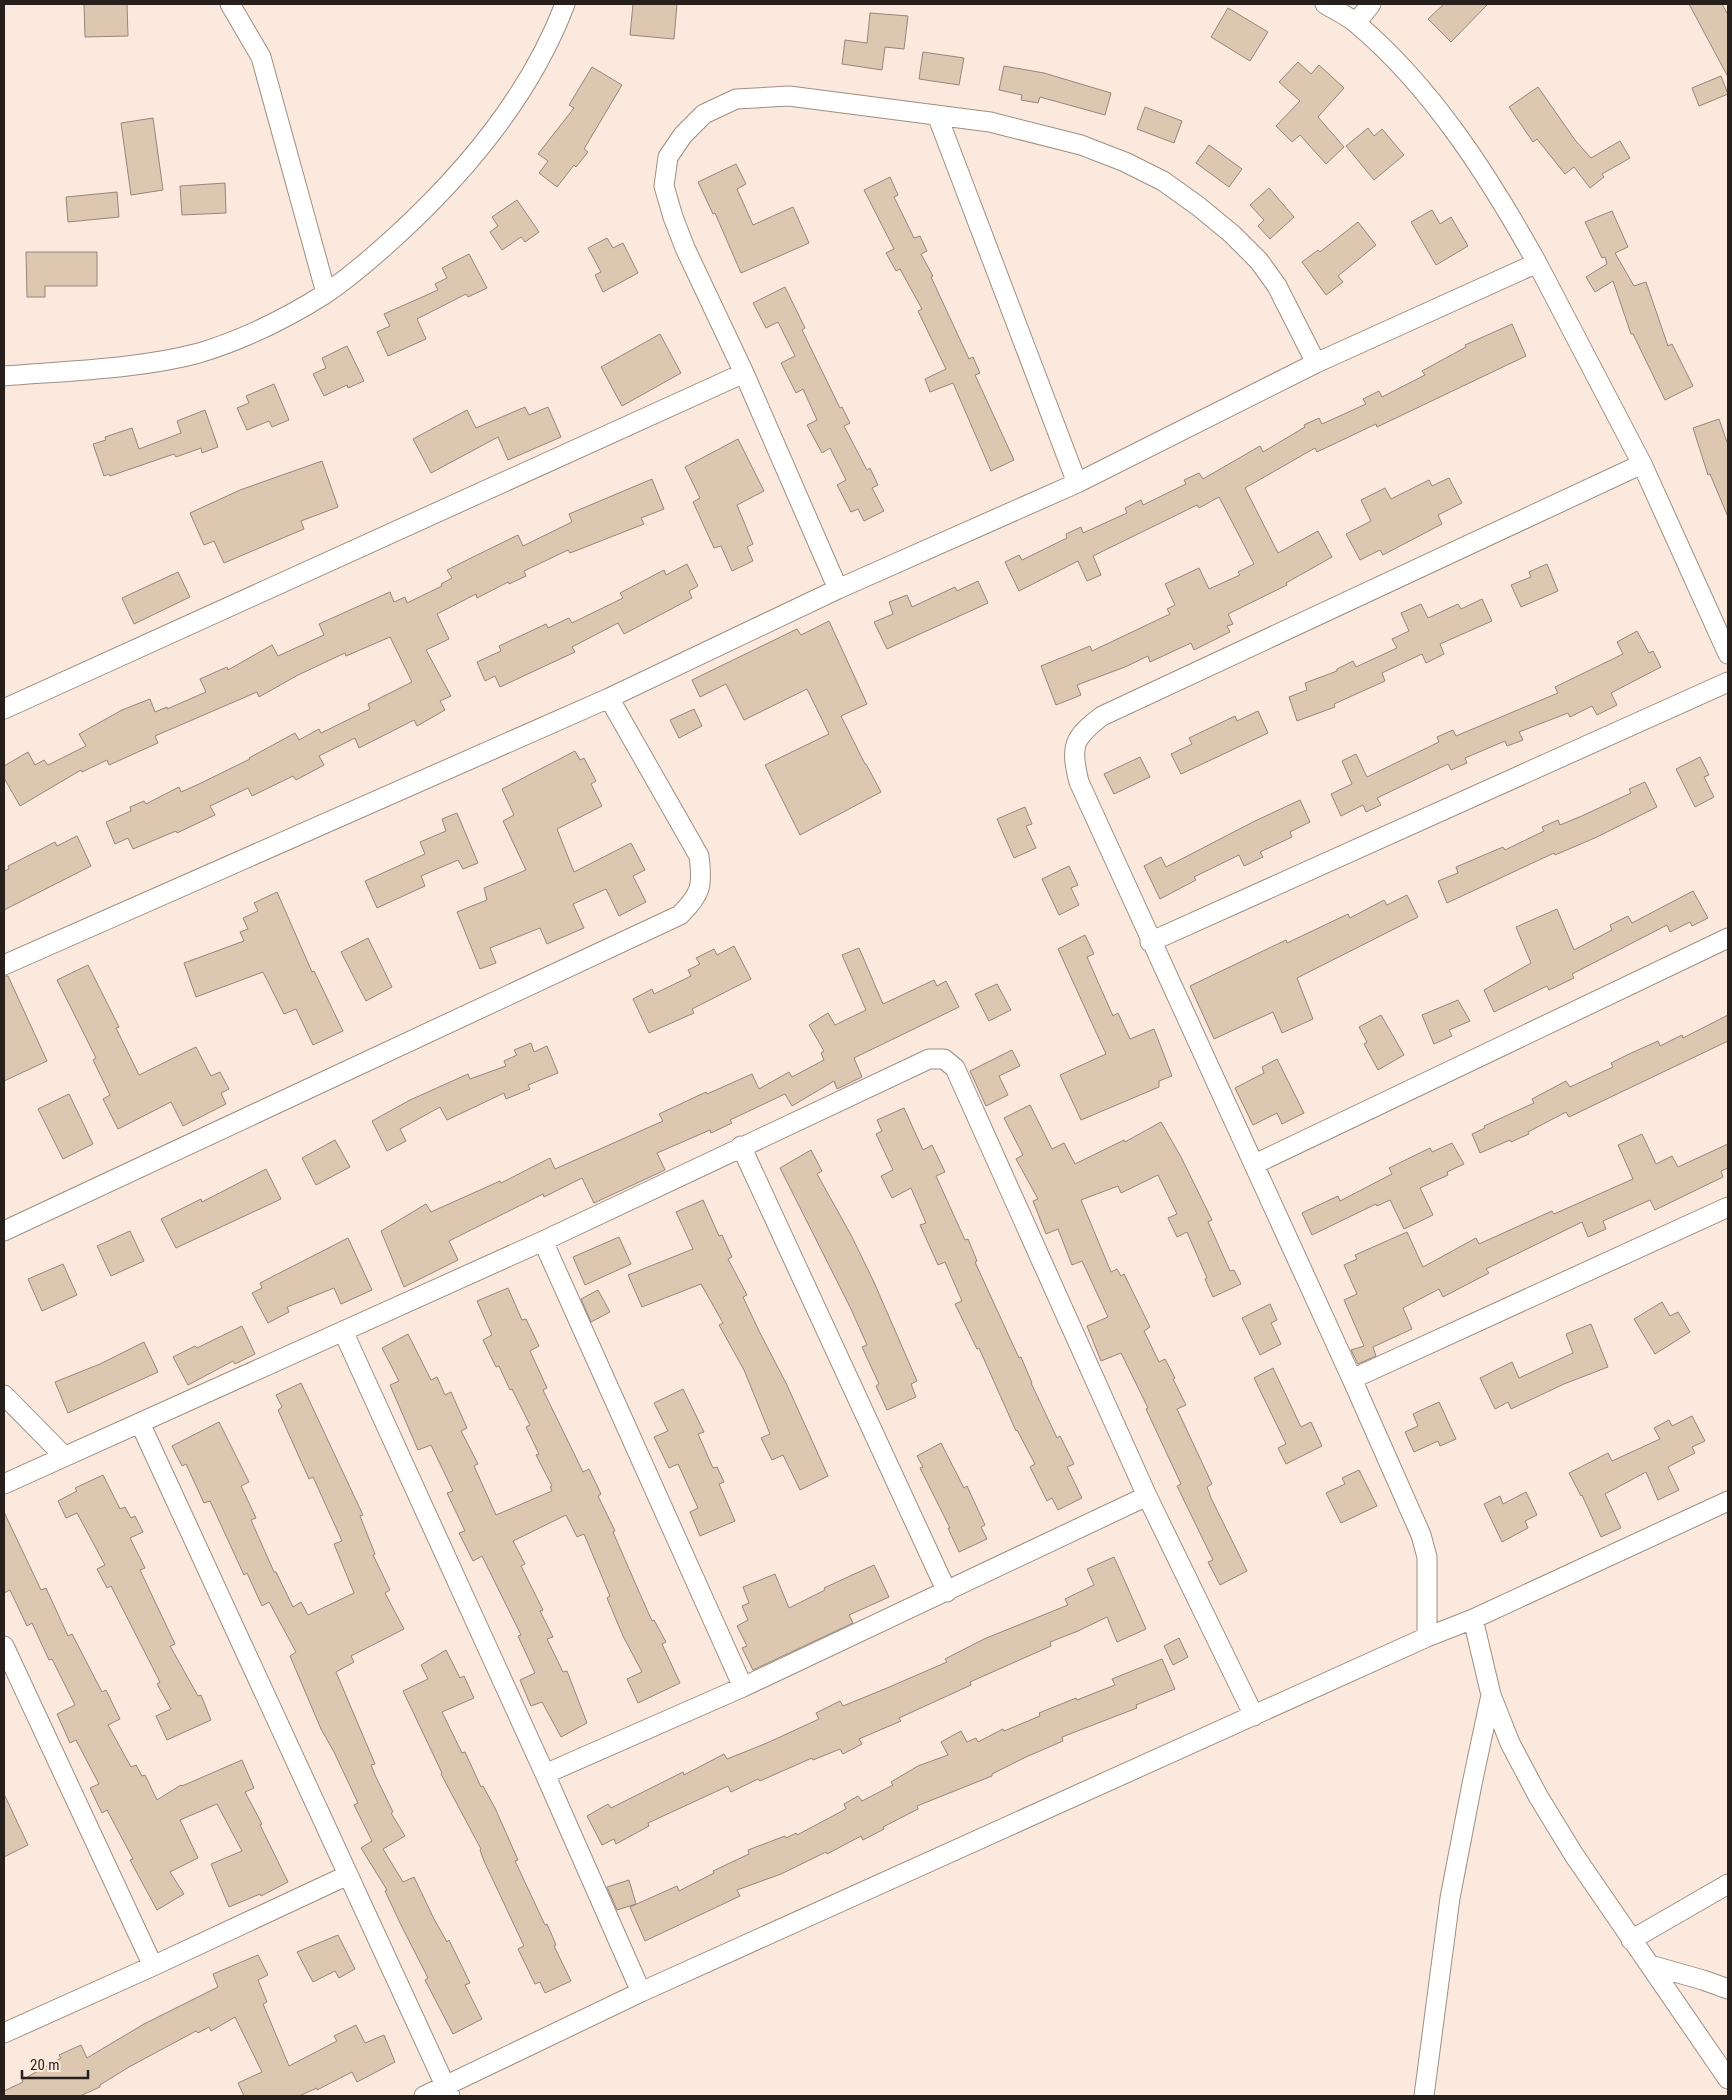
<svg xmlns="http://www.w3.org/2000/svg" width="1732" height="2100" font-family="'Roboto Condensed',sans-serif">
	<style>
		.building { fill: #ddc7b0; stroke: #948779 }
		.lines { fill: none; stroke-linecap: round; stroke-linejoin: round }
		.street-casing { stroke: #9f8e83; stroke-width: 21 }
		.street { stroke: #fff; stroke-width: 19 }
	</style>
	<rect width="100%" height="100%" fill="#fce9dd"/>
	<path class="building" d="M84 4H127L128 36 85 37Z
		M633 4H677L674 39 630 35Z
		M1444 4H1488L1451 42 1428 19Z
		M1689 4H1722L1728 15V77Z
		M1228 8 1268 32 1250 61 1211 37Z
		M870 13 908 16 904 49 885 47 882 70 842 64 845 40 867 43Z
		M923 52 964 58 959 85 919 79Z
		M1298 62 1311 74 1319 65 1344 88 1318 117 1344 147 1326 164 1300 135 1292 142 1276 126 1300 101 1279 82Z
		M1004 66 1044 73 1111 93 1105 115 1040 97 1038 103 1021 100 1022 95 999 90Z
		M592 67 622 85 584 149 588 152 576 167 574 165 557 187 539 173 548 161 538 154 574 108 569 105Z
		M1721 76 1728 94 1699 106 1692 88Z
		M1538 87 1575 140 1591 158 1620 141 1630 158 1602 174 1604 177 1590 188 1574 167 1565 174 1537 139 1533 142 1509 107Z
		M1145 107 1182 121 1174 143 1137 129Z
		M153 118 163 190 131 195 121 123Z
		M1368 128 1374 136 1382 129 1404 155 1374 180 1346 146Z
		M1209 145 1242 169 1229 187 1196 163Z
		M736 164 746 184 737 189 753 225 793 207 809 243 741 273 715 213 713 214 698 182Z
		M890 177 898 195 894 197 914 238 920 236 927 251 921 254 933 276 931 277 969 359 973 357 980 373 975 375 1014 460 991 471 953 383 930 392 925 379 946 369 918 311 922 309 900 269 896 271 886 253 894 249 864 190Z
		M225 183 226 213 182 215 180 186Z
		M1269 188 1294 217 1270 239 1258 226 1264 220 1250 205Z
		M117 192 119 217 68 222 66 197Z
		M517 200 539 232 525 242 521 237 502 250 490 232 498 226 492 217Z
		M1432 210 1440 224 1451 217 1468 246 1436 265 1411 222Z
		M1612 211 1628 247 1615 253 1634 286 1646 282 1668 346 1672 344 1693 386 1665 400 1633 334H1631L1613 281 1595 292 1586 277 1607 264 1605 257 1602 258 1585 222Z
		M1358 222 1376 245 1338 276 1343 282 1326 295 1302 262 1318 250 1320 252Z
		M607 238 613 248 623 243 638 273 603 292 595 275 601 272 588 248Z
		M26 252H97V286H45V297H27Z
		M469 254 487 288 468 297 466 294 417 319 426 339 388 356 377 332 390 326 384 314 438 290 435 284 447 278 442 268Z
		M785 287 805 328 802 330 840 408 842 407 850 423 844 426 867 470 870 468 878 485 872 488 884 511 864 521 858 509 851 512 837 485 846 480 830 448 822 453 807 425 817 420 803 389 796 393 781 363 795 356 778 322 766 328 753 303Z
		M1512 324 1526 356 1377 427 1376 424 1317 452 1315 448 1245 488 1278 553 1318 531 1332 557 1286 583 1287 585 1228 614 1233 624 1227 626 1230 632 1194 650 1191 643 1150 662 1148 656 1125 667 1077 685 1081 695 1056 705 1041 666 1090 646 1092 651 1170 614 1167 609 1175 605 1165 584 1199 568 1209 589 1240 575 1238 572 1254 564 1219 497 1199 508 1197 505 1093 556 1101 575 1087 581 1078 561 1019 591 1005 562 1019 555 1022 560 1067 538 1066 534 1081 527 1083 533 1127 513 1125 508 1141 500 1143 505 1186 484 1184 480 1199 473 1203 479 1260 446 1263 452 1305 427 1304 425 1319 418 1322 424 1366 404 1363 399 1379 391 1382 397 1425 375 1422 371 1466 347 1465 345Z
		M660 334 681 373 622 406 601 367Z
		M347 346 364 381 348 388 347 385 324 396 313 374 326 368 322 358Z
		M274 384 289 420 272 427 269 421 247 430 237 408 249 403 246 396Z
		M525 407 529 415 548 407 561 437 508 460 498 437 431 473 413 439 467 410 476 428Z
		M205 410 218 447 202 453 201 448 176 457 174 454 110 476 109 474 104 476 93 444 106 440 105 437 132 428 139 449 181 433 177 421Z
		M1719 419 1728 445V517L1710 474 1708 475 1693 428Z
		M738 439 764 491 737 505 753 544 747 547 753 561 732 571 721 546 714 548 693 502 700 498 685 467Z
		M322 461 338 507 301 521 304 529 224 563 214 541 204 545 190 513 240 490Z
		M1449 478 1462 503 1438 515 1442 524 1383 555 1380 550 1360 560 1346 534 1371 521 1361 500 1385 488 1391 499 1429 480 1432 486Z
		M652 479 664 509 641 518 644 524 570 553 568 550 524 571 526 576 509 584 508 582 477 598 476 594 437 614 449 639 426 650 451 696 440 701 445 710 417 726 414 720 359 748 355 738 319 756 324 765 296 780 293 776 252 796 248 788 210 806 215 815 177 833 176 831 133 849 128 838 115 844 106 822 131 811 130 807 144 801 146 804 179 787 181 792 199 784 250 759 249 758 295 733 299 740 319 729 321 733 370 709 368 704 412 682 390 637 346 656 345 653 298 675 259 697 257 692 155 736 158 743 109 765 107 760 82 772 81 770 20 806 4 778V766L28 752 35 765 44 760 48 765 86 746 79 734 122 710 150 699 155 712 167 707V709L206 692 200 679 227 667 228 670 272 645 278 656 324 635 319 624 390 592 394 602 405 597 407 603 442 586 441 584 452 578 447 570 475 556 518 535 523 546 572 522 569 514Z
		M687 564 698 586 689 591 692 598 624 634 618 623 572 647 575 652 500 687 495 676 485 681 477 662 501 651 499 646 546 624 548 628 569 618 572 623 623 598 620 593 664 570 666 575Z
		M1547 564 1558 591 1521 607 1511 585 1531 577 1529 572Z
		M178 572 190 597 134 624 122 598Z
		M978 581 988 603 887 649 874 622 893 614 889 602 907 595 912 607 955 587 957 591Z
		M1482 599 1492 621 1440 644 1444 654 1426 663 1422 654 1382 673 1385 681 1334 704 1335 707 1297 721 1289 697 1307 690 1305 683 1337 671V669L1353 661 1356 667 1397 648 1392 639 1409 631 1401 613 1421 604 1428 618 1458 604 1461 609Z
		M829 621 867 704 841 716 865 764H866L881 792 800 835 765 765 829 734 807 689 744 720 726 684 700 697 692 680 797 629 801 635Z
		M1637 631 1649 653 1653 651 1661 667 1611 693 1617 705 1597 715 1592 706 1570 717 1568 713 1519 732 1523 740 1507 746 1505 741 1465 758 1467 763 1451 770 1448 764 1377 798 1381 805 1366 812 1363 805 1341 816 1331 794 1352 784 1342 761 1356 754 1367 777 1439 742 1437 737 1453 730 1456 736 1558 693 1555 687 1623 654 1617 642Z
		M694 709 702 726 679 738 670 720Z
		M1258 711 1268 733 1181 774 1171 754 1192 744 1189 738 1235 716 1237 721Z
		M575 751 580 760 584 758 596 781 591 784 602 806 557 829 574 872 631 843 645 870 633 876 646 902 619 916 606 889 573 904 584 928 547 944 540 928 490 948 496 963 480 969 457 912 487 900 484 888 526 870 503 821 514 815 502 789Z
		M1140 757 1150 777 1114 794 1104 774Z
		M1700 757 1709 775 1704 777 1714 797 1695 807 1676 769Z
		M1645 782 1657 807 1597 837 1555 855 1554 853 1447 903 1438 881 1458 873 1456 867 1503 847 1505 850 1544 831 1542 827 1558 820 1560 825 1584 815 1631 793 1629 789Z
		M1300 800 1310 822 1290 832 1292 837 1260 852 1263 857 1244 866 1239 855 1194 877 1196 880 1160 899 1144 866 1161 857 1166 867 1255 821Z
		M1025 807 1032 824 1026 826 1036 848 1014 858 997 819Z
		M457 813 478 863 463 869 458 860 421 876 425 886 377 908 365 881 425 854 420 842 446 831 442 819Z
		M77 836 91 866 4 910V871L9 869 8 866 55 842 57 846Z
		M1069 866 1078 885 1071 888 1079 905 1059 915 1042 879Z
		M1693 891 1708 918 1692 926 1690 922 1670 932 1667 925 1572 974 1574 978 1549 990 1547 986 1494 1012 1484 990 1531 963 1516 927 1557 909 1574 950 1612 930 1610 925 1628 916 1632 923Z
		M277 892 312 972 314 971 343 1031 313 1045 296 1009 284 1014 263 972 196 997 184 963 244 941 240 932 248 929 243 918 258 911 254 903Z
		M1407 895 1418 917 1297 978 1313 1019 1282 1033 1273 1012 1214 1039 1190 986 1286 940 1287 943 1348 914 1350 918 1384 900 1387 905Z
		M1085 935 1094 954 1087 957 1113 1016 1118 1013 1130 1039 1154 1029 1172 1076 1159 1081V1087L1081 1120 1060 1075 1106 1054 1058 949Z
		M368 938 392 987 366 1001 341 952Z
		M734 946 751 979 692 1009 694 1013 649 1033 633 999 652 989 654 994 691 976 688 970 700 964 696 958 714 949 717 955Z
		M859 948 883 1004 934 980 937 986 946 981 959 1007 854 1058 862 1077 837 1089 834 1081 792 1106 785 1094 730 1120 732 1123 711 1133 710 1130 657 1153 665 1170 594 1203 582 1178 544 1197 543 1194 449 1241 458 1260 404 1287 381 1231 426 1204 431 1212 500 1181 501 1183 550 1158 555 1169 663 1121 659 1114 706 1092 707 1094 752 1074 759 1089 789 1072 792 1077 824 1060 821 1053 824 1051 809 1025 828 1013 835 1025 866 1010 842 955Z
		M88 965 119 1027 116 1028 139 1075 196 1047 211 1076 220 1072 229 1089 221 1093 226 1104 183 1126 171 1102 118 1129 103 1099 110 1095 93 1060 96 1058 57 980Z
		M4 976H8L47 1061 4 1081Z
		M997 984 1011 1010 989 1021 975 994Z
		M1458 1000 1470 1021 1449 1030 1452 1036 1434 1044 1422 1015Z
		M1381 1015 1404 1055 1378 1070 1364 1044 1367 1042 1359 1027Z
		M1728 1015V1041L1569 1117 1566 1112 1528 1132 1529 1134 1511 1142 1510 1140 1480 1153 1472 1134 1485 1128 1484 1126 1534 1103 1532 1099 1566 1081 1570 1087 1613 1067 1611 1063 1627 1055 1658 1041 1660 1046 1682 1035 1683 1038Z
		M531 1043 534 1052 547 1046 558 1073 528 1085 530 1089 506 1099 504 1093 447 1120 440 1107 400 1129 406 1141 387 1151 372 1121 410 1100 468 1074 470 1079 506 1066 504 1061 517 1055 514 1050Z
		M1012 1050 1020 1066 999 1076 1008 1095 986 1106 970 1071Z
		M1277 1059 1304 1113 1282 1124 1277 1113 1253 1125 1235 1088 1264 1073 1262 1067Z
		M69 1094 93 1144 63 1159 38 1109Z
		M1030 1105 1052 1149 1064 1143 1075 1164 1124 1140 1125 1142 1161 1122 1181 1157 1212 1220 1208 1222 1230 1271 1234 1270 1241 1284 1213 1297 1205 1279 1207 1278 1187 1232 1177 1237 1168 1218 1177 1214 1158 1175 1121 1193 1118 1186 1081 1200 1111 1272 1117 1269 1121 1276 1124 1274 1150 1327 1144 1331 1159 1362 1165 1359 1175 1378 1173 1379 1186 1405 1177 1409 1212 1484 1207 1487 1211 1498 1247 1571 1220 1585 1208 1562 1213 1560 1177 1486 1181 1484 1146 1409 1148 1408 1121 1353 1101 1361 1087 1326 1108 1317 1082 1261 1072 1265 1058 1229 1046 1234 1033 1201 1038 1199 1016 1159 1023 1155 1004 1118Z
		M904 1108 923 1150 932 1145 945 1172 936 1176 965 1240 968 1239 977 1261 975 1262 1019 1358 1021 1357 1032 1383H1031L1057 1438 1060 1436 1074 1464 1067 1467 1082 1498 1058 1510 1052 1498 1047 1501 1030 1467 1035 1464 1017 1430 1016 1431 979 1348 977 1349 955 1304 962 1301 945 1262 938 1265 920 1225 926 1223 911 1188 892 1198 881 1176 893 1170 876 1134 882 1131 877 1120Z
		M1642 1134 1656 1164 1672 1156 1678 1167 1728 1144V1168L1721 1171 1723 1177 1655 1210 1650 1200 1603 1221 1606 1229 1588 1237 1582 1222 1486 1269 1489 1273 1443 1297 1439 1289 1403 1308 1412 1329 1373 1347 1376 1356 1358 1364 1351 1350 1364 1346 1344 1300 1357 1294 1344 1265 1357 1259 1355 1255 1407 1232 1423 1267 1476 1238 1479 1244 1552 1211 1554 1214 1633 1179 1618 1145Z
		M335 1140 350 1167 316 1185 302 1158Z
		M1452 1143 1464 1164 1447 1172 1448 1175 1420 1188 1433 1215 1404 1229 1390 1200 1377 1206 1376 1204 1312 1235 1302 1213 1338 1196 1340 1201 1392 1174 1389 1168 1430 1148 1432 1152Z
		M811 1150 822 1171 817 1174 851 1235 873 1280 917 1381 911 1384 916 1397 887 1410 876 1386 879 1384 862 1347 867 1345 851 1309 780 1168Z
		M266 1169 281 1199 176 1248 161 1219 201 1199 202 1202Z
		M703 1200 719 1236 722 1235 732 1257 728 1259 747 1295 743 1297 760 1333 786 1383 828 1476 800 1490 783 1455 772 1460 761 1438 770 1434 744 1370 719 1325 723 1323 701 1284 642 1307 628 1275 693 1249 676 1212Z
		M130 1231 144 1261 111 1276 97 1246Z
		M619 1237 631 1264 585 1285 573 1257Z
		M348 1238 372 1290 341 1304 334 1288 287 1307 289 1312 268 1323 252 1293 262 1288 260 1283Z
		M63 1264 77 1295 42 1311 28 1279Z
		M508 1288 522 1320 526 1319 539 1346 530 1351 547 1388 543 1390 583 1472 589 1469 601 1494 598 1496 615 1531 613 1532 636 1585 652 1621 654 1620 666 1642 662 1644 680 1683 638 1703 627 1679 642 1672 623 1636 607 1598 610 1596 584 1534 577 1537 566 1515 513 1541 525 1564 521 1566 543 1610 540 1611 553 1637 547 1639 563 1672 567 1671 587 1723 561 1737 542 1702 531 1706 520 1680 535 1673 518 1636 521 1635 482 1556 473 1561 459 1533 465 1531 447 1493 453 1491 431 1445 418 1450 390 1385 399 1381 382 1348 408 1334 431 1380 437 1377 445 1395 451 1392 467 1428 461 1431 478 1464 474 1466 496 1515 552 1491 550 1487 552 1486 536 1455 539 1454 526 1427 530 1425 512 1389 510 1390 499 1366 496 1367 483 1340 492 1335 477 1301Z
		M598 1290 610 1312 591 1322 581 1299Z
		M1662 1302 1670 1316 1678 1312 1690 1332 1655 1354 1634 1319Z
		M1270 1304 1277 1320 1271 1323 1281 1344 1260 1355 1242 1318Z
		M1591 1324 1608 1367 1564 1384 1511 1409 1508 1402 1495 1409 1480 1378 1512 1362 1519 1378 1562 1358 1573 1353 1566 1334Z
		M242 1326 255 1354 235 1364 233 1361 188 1385 173 1357 195 1346 197 1348Z
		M144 1342 158 1372 68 1413 55 1382 100 1364Z
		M1273 1368 1301 1427 1311 1422 1322 1446 1286 1464 1278 1448 1286 1444 1254 1378Z
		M301 1383 363 1515 360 1516 375 1554 373 1555 390 1590 385 1593 404 1629 351 1656 354 1662 336 1672 375 1764 371 1765 375 1775 393 1812 391 1813 405 1836 383 1849 403 1882 414 1877 434 1919 447 1942 449 1940 470 1983 465 1985 482 2019 453 2034 425 1980 428 1978 401 1925 385 1891 387 1890 361 1848 372 1841 354 1805 358 1803 334 1752 321 1729 290 1656 296 1652 269 1602 262 1606 247 1573 244 1575 210 1501 204 1503 186 1464 182 1466 172 1446 219 1422 249 1482 241 1486 256 1518 251 1520 274 1572H276L293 1607 301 1602 308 1615 354 1593 334 1544 342 1541 313 1477 309 1479 278 1410 282 1407 276 1395Z
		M683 1389 704 1432 698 1434 713 1468 717 1467 724 1482 719 1484 735 1521 700 1536 690 1512 698 1508 678 1464 669 1468 654 1437 668 1431 654 1403Z
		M1439 1402 1456 1439 1440 1446 1438 1441 1414 1452 1405 1432 1418 1426 1413 1414Z
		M1692 1416 1705 1441 1692 1447 1695 1453 1668 1467 1679 1490 1658 1500 1646 1472 1605 1494 1621 1528 1601 1537 1582 1495 1581 1496 1569 1473 1608 1453 1612 1461 1660 1439 1654 1428 1669 1420 1672 1426Z
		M941 1443 964 1488 967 1486 985 1525 981 1527 987 1539 959 1552 948 1528H950L920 1468 923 1467 917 1456Z
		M1359 1470 1377 1506 1341 1523 1326 1493 1345 1484 1342 1478Z
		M103 1475 120 1509 125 1507 131 1518 135 1516 143 1532 130 1538 145 1568 140 1570 175 1644 170 1646 198 1696 201 1695 211 1720 167 1740 156 1716 171 1709 157 1684 160 1682 111 1586 107 1588 97 1569 105 1565 77 1513 66 1518 58 1501 77 1491 75 1488Z
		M1526 1492 1537 1515 1525 1521 1528 1528 1502 1542 1484 1504 1500 1496 1503 1504Z
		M4 1512 41 1590 46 1588 68 1636 72 1634 102 1692 106 1690 120 1719 108 1725 131 1767 136 1765 142 1776 145 1775 157 1800 181 1785 182 1786 242 1760 254 1788 245 1792 262 1824 260 1825 288 1882 261 1896 260 1894 229 1907 211 1864 242 1851 217 1804 180 1820 198 1858 170 1872 184 1894 157 1910 130 1860 133 1859 107 1810 102 1813 90 1788 99 1784 76 1740 70 1743 57 1714 75 1705 52 1659 49 1660 32 1623 27 1626 10 1590 4 1593Z
		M1114 1557 1146 1629 1117 1642 1107 1617 1078 1631 1050 1642 1051 1646 970 1682 971 1685 899 1718 901 1721 859 1739 862 1744 843 1754 840 1749 813 1760 812 1758 760 1781 758 1779 731 1792 728 1786 648 1823 649 1826 616 1844 614 1839 602 1845 587 1816 608 1804 611 1808 683 1772 684 1775 724 1754 727 1759 767 1743 819 1719 816 1713 840 1701 843 1706 887 1688 947 1662 945 1659 984 1639 1068 1605 1065 1599 1094 1585 1087 1569Z
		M874 1565 889 1597 849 1615 853 1623 753 1670 742 1648 747 1646 737 1626 748 1620 742 1606 749 1603 743 1587 775 1574 789 1608 825 1590 824 1588Z
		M1179 1638 1188 1657 1173 1665 1164 1646Z
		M446 1650 460 1678 464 1676 474 1698 442 1712 462 1753 465 1752 481 1787 483 1786 495 1808 518 1860 515 1861 545 1925 547 1924 556 1945 554 1946 571 1981 545 1993 540 1982 535 1984 518 1949 524 1946 484 1861 480 1850 481 1849 441 1774 442 1773 403 1691 428 1679 421 1665Z
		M1162 1659 1175 1689 1136 1705 1137 1708 1062 1737 1063 1741 1026 1757 992 1774V1776L917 1806 918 1809 883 1827 884 1829 863 1840 861 1836 827 1854 826 1852 781 1874 737 1890 740 1896 645 1941 630 1907 677 1886 679 1891 714 1873 713 1871 749 1854 748 1850 785 1836 786 1838 796 1833 797 1835 846 1809 844 1804 858 1796 862 1801 893 1785 891 1782 918 1766 948 1755 941 1742 961 1731 967 1742 976 1738 978 1742 1003 1729 1004 1731 1040 1716 1039 1713 1076 1698 1077 1700 1115 1685 1112 1679Z
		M4 1794 28 1845 4 1857Z
		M629 1880 636 1904 617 1910 607 1887Z
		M338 1935 355 1969 339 1978 335 1971 313 1982 297 1952Z
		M258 1955 268 1975 258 1980 267 2002 263 2004 289 2066 337 2041 334 2036 356 2025 365 2043 384 2035 395 2062 357 2082 352 2072 317 2090V2088L299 2096H244L238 2083 262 2072 235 2017 211 2031 209 2027 198 2033 196 2031 129 2067 100 2085V2087L80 2096H4V2091L23 2082 22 2080 61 2058 59 2055 81 2045 87 2058 144 2024 218 1987 213 1974Z"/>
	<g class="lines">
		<defs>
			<path id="street" d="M230 4 261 57 326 293
				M1356 23 1371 4
				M937 115 1077 483
				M1537 263 1642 464 1728 654
				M744 373 685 248 673 217 664 186 668 157 683 135 704 114 736 99 789 96 990 122 1081 145 1125 162 1163 181 1198 206 1232 234 1259 261 1277 286 1316 363
				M4 376C65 371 140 369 199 353 242 340 287 318 325 294 350 277 373 257 395 237 466 172 531 94 565 4
				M4 709 744 373 838 589
				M1150 942 1728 682
				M4 965 609 698 838 589 1077 483 1316 363 1537 263C1490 178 1432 87 1357 24 1348 16 1335 10 1325 4
				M741 1146 947 1592
				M1255 1164 1728 938
				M4 1231 680 915C701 894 703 886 699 856L609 698
				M543 1241 743 1687
				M343 1331 545 1774 743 1687 1147 1496
				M1352 1379 1079 782C1070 746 1073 738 1102 716L1642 464
				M4 1395 64 1456
				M140 1423 450 2096
				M4 1484 543 1241 929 1059H944L955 1068 1147 1496 1254 1716
				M1473 1619 1491 1695 1510 1743 1538 1796 1574 1855 1728 2079
				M1427 1637V1557L1421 1535 1352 1379 1728 1207
				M4 1646 153 1966
				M545 1774 641 1992
				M1631 1940 1728 1884
				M1650 1965 1703 1980 1728 1989
				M4 2033 153 1966 348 1875
				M424 2096 641 1992 1427 1637 1473 1619 1728 1501
				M1424 2096 1450 1898 1472 1784 1491 1695"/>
		</defs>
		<use href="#street" class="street-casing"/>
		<use href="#street" class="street"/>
	</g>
	<rect width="1732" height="2100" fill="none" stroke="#261f1b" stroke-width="10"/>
	<path d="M22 2070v8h66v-8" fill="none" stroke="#261f1b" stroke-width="2.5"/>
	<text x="30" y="2070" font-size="15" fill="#261f1b" stroke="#fce9dd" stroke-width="4" paint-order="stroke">20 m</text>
</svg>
